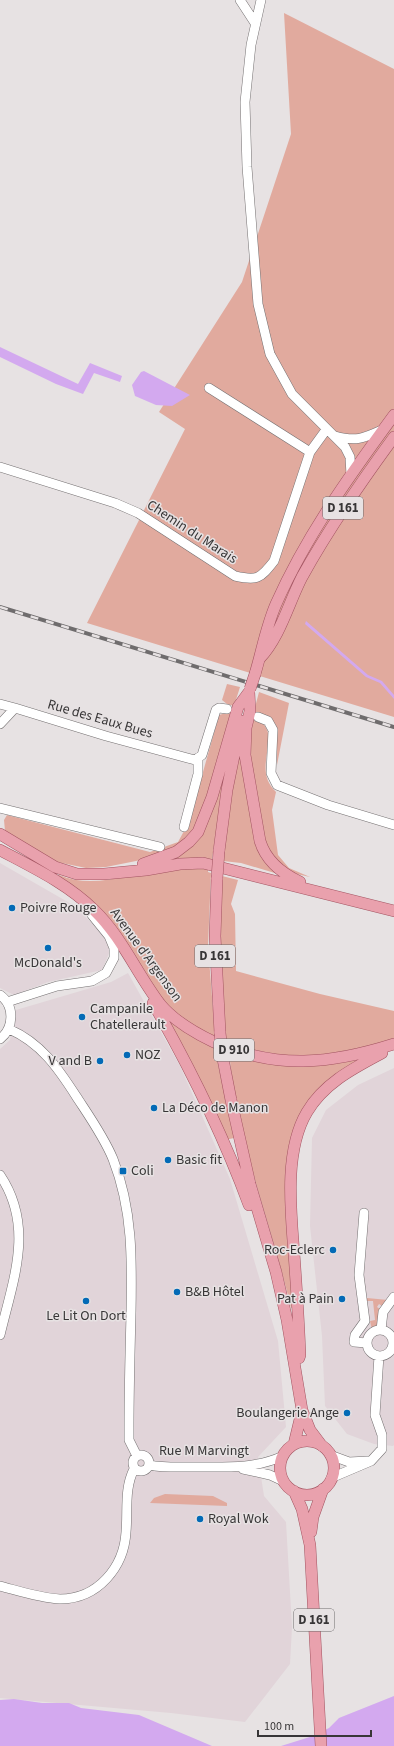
<svg xmlns="http://www.w3.org/2000/svg" width="394" height="1746" font-family="'Source Sans 3',sans-serif">
	<style>
		.built { fill: #e1d4d9 }
		.green { fill: #e1aa9e }
		.water { fill: #d3a9ef }
		.lines { fill: none; stroke-linecap: round; stroke-linejoin: round }
		.minor-casing { stroke: #757172; stroke-width: 10 }
		.major-casing { stroke: #a25360; stroke-width: 12 }
		.minor { stroke: #fff; stroke-width: 9 }
		.major { stroke: #e9a1ad; stroke-width: 11 }
		.rail-casing { stroke: #6f6c6d; stroke-width: 4 }
		.rail { stroke: #e7e2e3; stroke-width: 2.5; stroke-dasharray: 8; stroke-linecap: butt }
		.major-bridge-casing { stroke: #a25360; stroke-width: 12; stroke-linecap: butt }
		.major-bridge { stroke: #e9a1ad; stroke-width: 11 }
		.poi-dot { fill: #036ab6; stroke: #e7e2e3; stroke-width: 1.5 }
		.labels { text-anchor: middle; dominant-baseline: central; stroke-width: 3; stroke-linejoin: round; paint-order: stroke }
		.shield { fill: #e7e2e3; stroke: #6c6a6b; stroke-width: 1 }
		.shield-label { font-size: 13px; font-weight: bold; fill: #383637 }
		.street-label { font-size: 14px; fill: #383637; stroke: #e7e2e3 }
		.poi-label { font-size: 14px; fill: #383637; stroke: #e7e2e3; text-anchor: start }
	</style>
	<rect width="100%" height="100%" fill="#e7e2e3"/>
	<path class="built" d="M0 863 73 905 105 936 110 951 102 970 48 982 14 995 0 988Z
		M128 973 180 1066 230 1179 278 1341 286 1427 258 1457 264 1496 286 1522 292 1627 290 1664 245 1722 171 1713 0 1698V1049L10 1040 16 1010 111 982Z
		M394 1068V1445L393 1446 374 1444 347 1434 325 1406 322 1336 310 1226 312 1138 326 1110 358 1085Z"/>
	<path class="green" d="M284 13 394 69V717L87 623 185 429 159 412 242 282 291 134Z
		M227 684 240 687 234 706 227 704 222 700Z
		M259 692 289 703 277 765 276 725 269 717 254 711Z
		M226 713 232 714 209 794 193 831 180 844 151 858 106 867 86 868 57 862 5 831 4 820 7 815 150 852 178 842 189 822 219 715Z
		M251 719C256 721 263 722 265 726 277 743 253 770 276 792L272 810 278 855 289 868 310 877 288 872 266 848 248 761Z
		M243 734 253 818 278 874 241 863 223 861 232 788Z
		M230 740 212 859 195 858 160 865 187 850Z
		M208 868V872L211 873 208 946 215 1035 213 1037 205 1034 168 1007 104 913 85 895 58 877 59 875C94 890 130 873 165 869 179 867 194 868 208 868Z
		M222 876 238 880 231 904 235 914 236 971 320 994 394 1011V1040L382 1044 300 1059 229 1045 226 1039 219 959Z
		M170 1017 214 1045 234 1138 225 1140 167 1022Z
		M229 1051 250 1058H357L359 1063 297 1126 294 1307 291 1308C271 1222 236 1139 229 1051Z
		M367 1298 388 1300 382 1306 379 1304 377 1307 380 1309 377 1326 372 1330 370 1321 375 1320 373 1301H367Z
		M165 1494 213 1496 227 1503V1506L150 1503 154 1498Z"/>
	<path class="water" d="M0 347 78 384 90 363 122 376 120 382 94 373 83 394 56 384 0 357Z
		M144 371 190 395 172 406 156 405 135 396 132 385 141 372Z
		M306 621 368 675 382 681 394 695V699L380 683 366 677 305 624Z
		M394 1696V1746H281L313 1736 329 1728 339 1718Z
		M14 1699 42 1703H69L81 1708 139 1715 212 1746H0V1700Z"/>
	<g class="lines">
		<defs>
			<path id="minor" d="M240 0 255 23
				M261 0 251 45 245 102 247 167 258 304 270 354 292 394 345 447 350 457 351 475
				M209 388 310 452
				M335 436C357 442 364 438 384 429
				M0 467 115 503 138 513 235 576C257 581 260 579 274 561L310 452 326 430
				M0 704 15 708
				M258 717 268 721 273 730 271 773 277 785 328 805 394 825
				M0 724 15 708 106 736 195 760 202 755 216 710 219 708 227 709
				M0 808 160 847
				M184 827 198 774V760
				M0 995C15 1006 14 1028 0 1039
				M7 1002 57 986 92 981 106 973 114 958V948L109 936 92 915
				M9 1029C41 1043 58 1068 76 1096 89 1116 104 1137 113 1159 133 1210 132 1261 131 1314 130 1352 129 1389 129 1427V1440L137 1456
				M0 1175C35 1227 13 1280 0 1335
				M364 1213 359 1275 365 1321 355 1335 354 1342 367 1343
				M367 1343a13 13 0 1 1 26 0a13 13 0 1 1-26 0Z
				M381 1330 383 1312 394 1297
				M133 1463a8 8 0 1 1 16 0a8 8 0 1 1-16 0Z
				M330 1455 349 1462 368 1461
				M149 1465C164 1468 180 1467 195 1467 225 1467 255 1469 283 1456
				M243 1469 270 1475 283 1481
				M331 1478 371 1461 382 1449V1435L375 1415 379 1356
				M0 1586C19 1591 40 1598 60 1599 98 1599 124 1567 126 1532 128 1510 124 1489 134 1469"/>
			<path id="major" d="M260 658C280 637 289 602 302 577 329 528 361 482 394 437
				M255 674C262 651 266 627 276 604 306 536 350 475 394 415
				M249 692 250 711 246 728 245 755 260 841C266 861 281 873 300 882
				M0 834 55 867 77 874H104L146 870 180 864 203 863 394 911
				M0 850C32 867 68 884 94 910 122 937 137 974 160 1004 174 1021 195 1033 214 1042 277 1070 331 1064 394 1044
				M219 851 227 790 241 721
				M143 864 176 852 189 842 198 832 212 797 238 707 249 692
				M217 878 215 936 220 1033
				M153 1003C189 1066 224 1137 249 1205
				M223 1059 231 1100 250 1184 276 1272 287 1320 302 1410 310 1430 322 1446
				M299 1358 300 1355C299 1325 297 1296 295 1267 292 1220 282 1154 307 1112 324 1083 354 1068 382 1053
				M280 1468a27 27 0 1 1 54 0a27 27 0 1 1-54 0Z
				M294 1444 302 1411
				M294 1491 302 1509 310 1545 321 1746
				M311 1532 313 1517 323 1489"/>
		</defs>
		<use href="#minor" class="minor-casing"/>
		<use href="#major" class="major-casing"/>
		<use href="#minor" class="minor"/>
		<use href="#major" class="major"/>
		<defs>
			<path id="rail" d="M0 607 394 727"/>
		</defs>
		<use href="#rail" class="rail-casing"/>
		<use href="#rail" class="rail"/>
		<defs>
			<path id="major-bridge" d="M250 689 255 674
				M217 878 219 851
				M220 1033 223 1059"/>
		</defs>
		<use href="#major-bridge" class="major-bridge-casing"/>
		<use href="#major-bridge" class="major-bridge"/>
	</g>
	<g class="poi-dot">
		<circle cx="12" cy="908" r="4"/>
		<circle cx="48" cy="948" r="4"/>
		<circle cx="82" cy="1017" r="4"/>
		<circle cx="127" cy="1055" r="4"/>
		<circle cx="100" cy="1061" r="4"/>
		<circle cx="154" cy="1108" r="4"/>
		<circle cx="168" cy="1160" r="4"/>
		<rect x="119" y="1167" width="8" height="8" rx="2"/>
		<circle cx="333" cy="1250" r="4"/>
		<circle cx="177" cy="1292" r="4"/>
		<circle cx="342" cy="1299" r="4"/>
		<circle cx="86" cy="1301" r="4"/>
		<circle cx="347" cy="1413" r="4"/>
		<circle cx="200" cy="1519" r="4"/>
	</g>
	<g class="labels">
		<g class="shield">
			<rect x="323" y="497" width="40" height="22" rx="3"/>
			<rect x="195" y="945" width="40" height="22" rx="3"/>
			<rect x="214" y="1039" width="40" height="22" rx="3"/>
			<rect x="294" y="1609" width="40" height="22" rx="3"/>
		</g>
		<g class="shield-label">
			<text x="343" y="508">D 161</text>
			<text x="215" y="956">D 161</text>
			<text x="234" y="1050">D 910</text>
			<text x="314" y="1620">D 161</text>
		</g>
		<g class="street-label">
			<text transform="translate(192 532) rotate(33)">Chemin du Marais</text>
			<text transform="translate(100 719) rotate(16)">Rue des Eaux Bues</text>
			<text transform="translate(146 955) rotate(54)">Avenue d'Argenson</text>
			<text x="204" y="1451">Rue M Marvingt</text>
		</g>
		<g class="poi-label">
			<text x="20" y="908">Poivre Rouge</text>
			<text x="48" y="963" text-anchor="middle">McDonald's</text>
			<text x="90" y="1009">Campanile<tspan x="90" dy="16">Chatellerault</tspan></text>
			<text x="135" y="1055">NOZ</text>
			<text x="92" y="1061" text-anchor="end">V and B</text>
			<text x="162" y="1108">La Déco de Manon</text>
			<text x="176" y="1160">Basic fit</text>
			<text x="131" y="1171">Coli</text>
			<text x="325" y="1250" text-anchor="end">Roc-Eclerc</text>
			<text x="185" y="1292">B&amp;B Hôtel</text>
			<text x="334" y="1299" text-anchor="end">Pat à Pain</text>
			<text x="86" y="1316" text-anchor="middle">Le Lit On Dort</text>
			<text x="339" y="1413" text-anchor="end">Boulangerie Ange</text>
			<text x="208" y="1519">Royal Wok</text>
		</g>
	</g>
	<path d="M258 1730v6h113v-6" fill="none" stroke="#383637" stroke-width="2"/>
	<text x="264" y="1730" font-size="12" fill="#383637" stroke="#e7e2e3" stroke-width="3" paint-order="stroke">100 m</text>
</svg>
